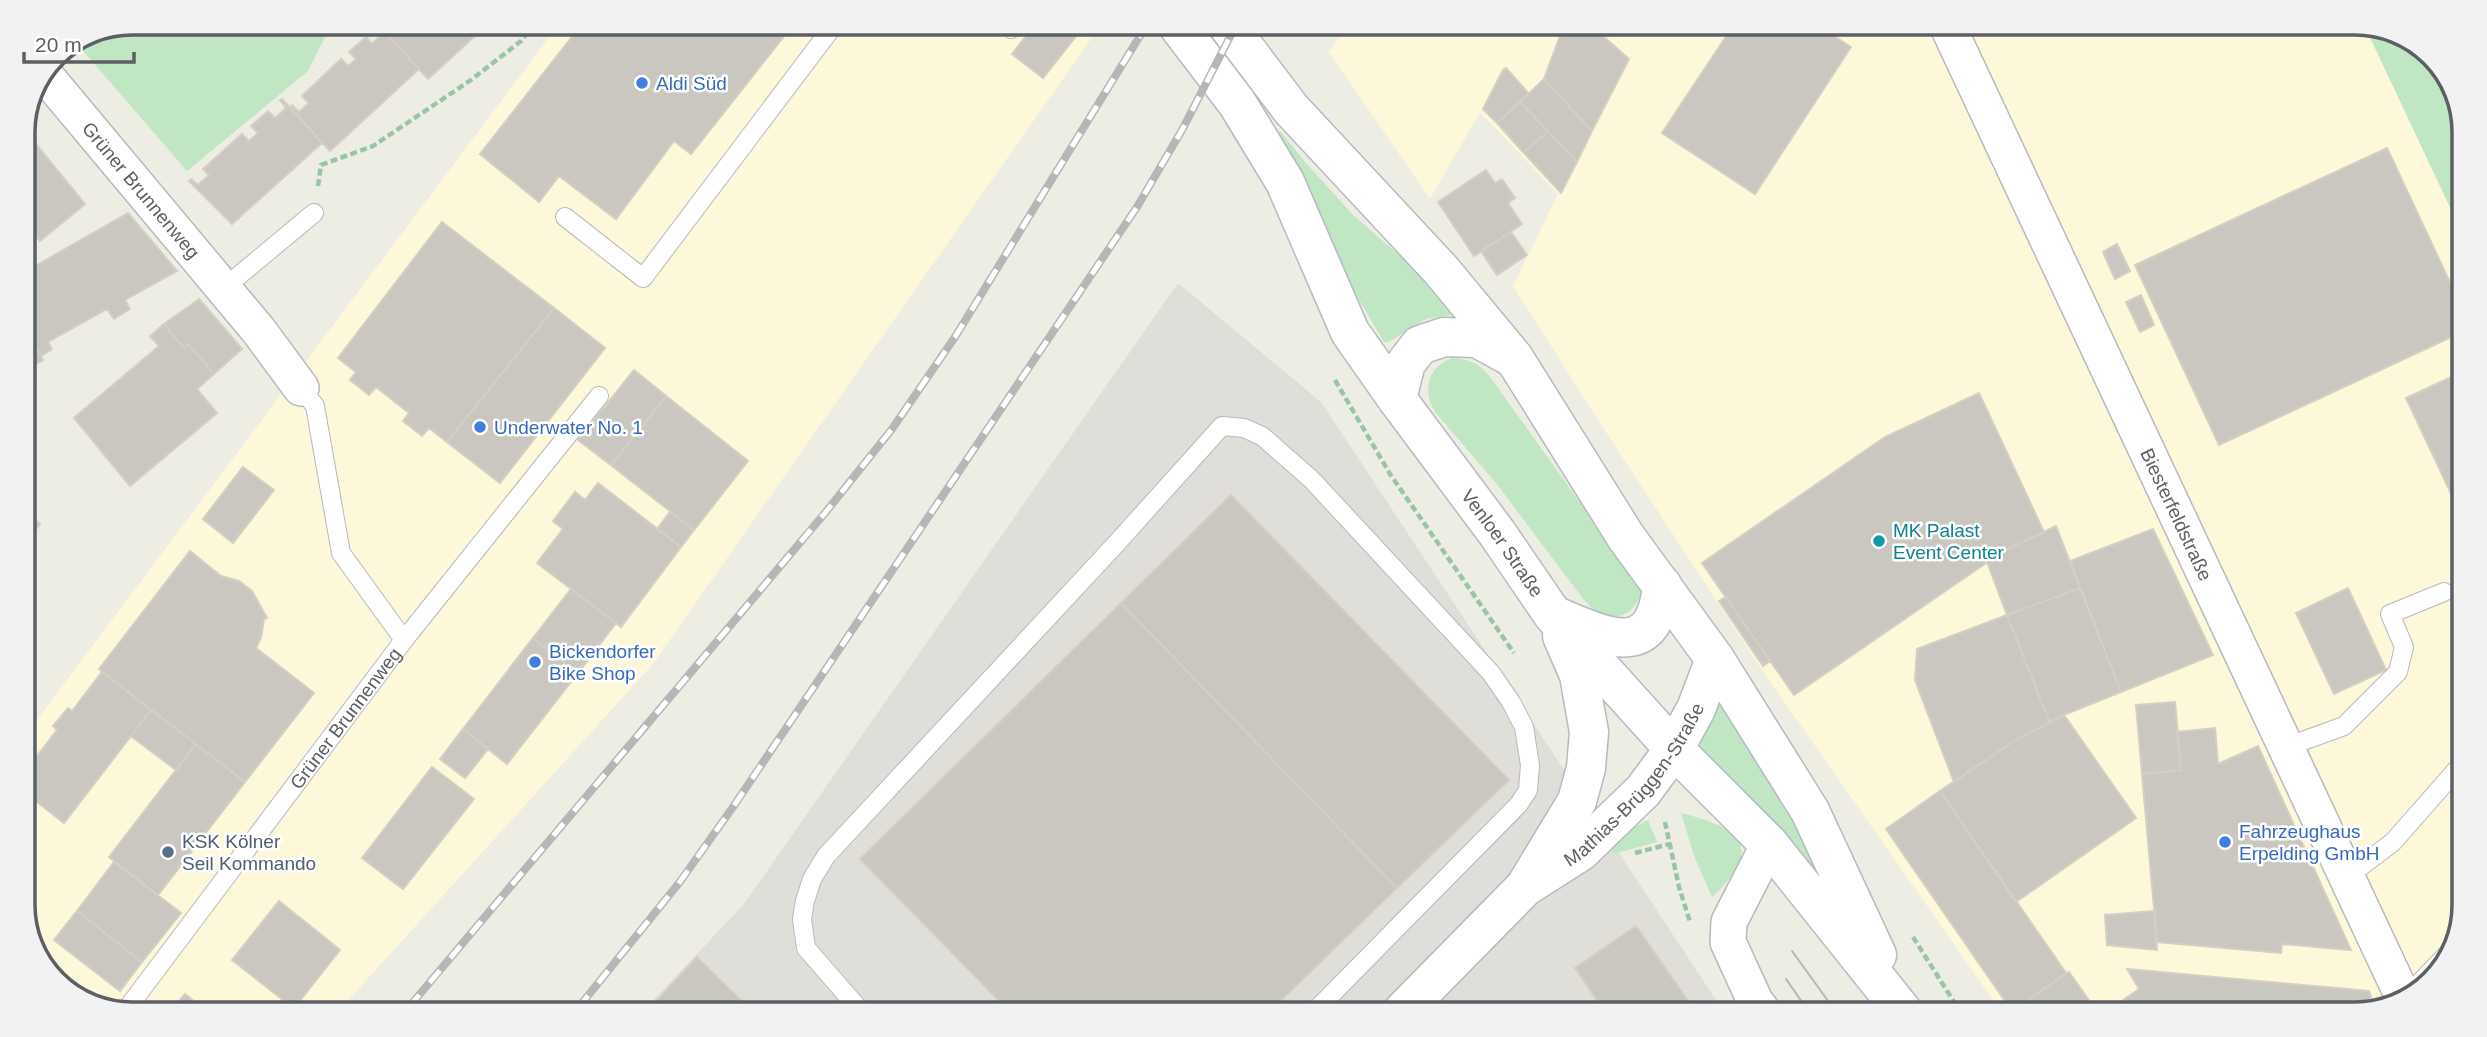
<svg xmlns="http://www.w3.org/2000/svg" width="2487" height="1037" font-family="Arial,sans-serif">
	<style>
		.commercial { fill: #fdf8da }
		.industrial { fill: #e0ded8 }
		.green { fill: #c0e6c3 }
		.building { fill: #cac7c1; stroke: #d3cfc2; stroke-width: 2 }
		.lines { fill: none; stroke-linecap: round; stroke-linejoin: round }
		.lane-casing { stroke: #b6b9be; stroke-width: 20 }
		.street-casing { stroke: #b6b9be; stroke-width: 38 }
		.secondary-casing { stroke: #b7bac0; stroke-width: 41 }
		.path { stroke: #98c5a8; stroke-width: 4.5; stroke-dasharray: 7 3.5; stroke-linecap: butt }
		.lane { stroke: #fff; stroke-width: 18 }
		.street { stroke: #fff; stroke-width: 35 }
		.secondary { stroke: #fff; stroke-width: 38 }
		.tram { stroke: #b5b6b6; stroke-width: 2 }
		.rail-casing { stroke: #b5b6b6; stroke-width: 8 }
		.rail { stroke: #fff; stroke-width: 5; stroke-dasharray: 16; stroke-linecap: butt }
		.shop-dot { fill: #3f7fe0; stroke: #fff; stroke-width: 2.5 }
		.culture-dot { fill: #0f9aa8; stroke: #fff; stroke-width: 2.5 }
		.service-dot { fill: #5c6f8a; stroke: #fff; stroke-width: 2.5 }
		.labels { text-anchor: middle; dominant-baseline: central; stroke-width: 5; stroke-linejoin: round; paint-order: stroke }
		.shop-label { font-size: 19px; fill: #366cbe; stroke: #fff; text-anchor: start }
		.street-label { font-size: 19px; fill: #5c5f64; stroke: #fff }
		.culture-label { font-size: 19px; fill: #0d838f; stroke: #fff; text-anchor: start }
		.service-label { font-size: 19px; fill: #4e5e75; stroke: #fff; text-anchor: start }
		.rim { fill: none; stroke: #5c5f64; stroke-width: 3.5 }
	</style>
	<rect width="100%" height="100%" fill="#eeede4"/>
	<path class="commercial" d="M559 24 1094 26 1097 30 653 664 342 1007 90 1006 45 971 23 913V738Z
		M1347 27 2367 31 2463 235 2456 947 2416 996 2356 1014 2002 1013 1760 667 1598 420 1513 286 1558 194 1480 112 1430 199 1329 52Z"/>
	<path class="industrial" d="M1178 283 1321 402 1724 1012 646 1008 744 904Z"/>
	<path class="green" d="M132 23H332L308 71 187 171 78 45Z
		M2367 31H2397L2446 71 2464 125 2463 235Z
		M1280 131 1305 162 1354 216 1419 272 1455 314 1426 319 1389 342H1384L1340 268 1278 135Z
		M1452 358C1468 359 1478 363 1488 374L1642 589C1639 610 1617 625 1596 612 1592 609 1588 603 1584 600L1496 483 1435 412C1422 391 1427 367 1452 358Z
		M1721 686 1820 870 1819 877 1691 748Z
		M1681 813C1741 828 1766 847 1712 897L1694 856Z
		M1648 820 1657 842 1613 854 1609 847 1633 828Z"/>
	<path class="building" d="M399 24H488L428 79 387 34 389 31 395 37 404 29Z
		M582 24 793 25 691 154 674 141 616 219 559 176 539 202 480 154Z
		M379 25 419 69 330 151 290 107 292 105 299 112 309 103 302 96 341 59 348 66 356 59 349 52 366 37 372 44 382 34 376 27Z
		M1034 26H1076L1081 30 1043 78 1012 54Z
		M1563 28H1594L1629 59 1592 131 1544 79Z
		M1731 29H1823L1851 47 1755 194 1662 133Z
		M1506 68 1529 94 1497 123 1483 109 1503 70Z
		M1544 79 1592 131 1577 162 1520 102Z
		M282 99 322 143 232 224 189 181 191 179 198 185 209 175 203 169 242 134 249 141 258 133 251 126 268 111 275 118 286 108 280 100Z
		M1520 102 1548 131 1524 153 1497 123Z
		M1548 131 1577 162 1561 193 1524 153Z
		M27 133 85 204 40 241 23 220V136Z
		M2387 148 2462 308V332L2219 445 2135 265Z
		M1486 170 1495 183 1502 179 1515 198 1508 203 1522 224 1474 256 1438 202Z
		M128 213 177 271 125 300 130 309 114 319 107 309 48 342 52 349 41 356 37 349 23 356V273Z
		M442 222 554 308 447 442 429 428 422 436 403 421 409 413 376 387 369 395 350 380 356 372 338 358Z
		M1511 232 1527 255 1497 275 1481 251Z
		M2117 244 2130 271 2115 279 2103 252Z
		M2141 295 2154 325 2140 332 2126 302Z
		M199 299 242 349 214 374 188 344 184 348 164 324Z
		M554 308 605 348 500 483 447 442Z
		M164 324 184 348 188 344 214 374 197 389 217 413 130 486 74 418 159 346 150 336Z
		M37 349 43 360 23 371V356Z
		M634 370 666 396 611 465 578 440Z
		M2462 372 2460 499 2455 502 2406 398Z
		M1979 393 2044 532 2005 550 1794 695 1702 563 1885 437Z
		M666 396 748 461 694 530 611 465Z
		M243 467 274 490 233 543 203 519Z
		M598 483 681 547 621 627 537 563 563 529 553 521 575 492 585 500Z
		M1231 495 1509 780 1397 888 1121 603Z
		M23 509 40 524 23 545Z
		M670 512 694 530 681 547 657 529Z
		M2056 526 2080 588 2007 615 1987 562 2005 550Z
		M2153 529 2213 655 2121 692 2070 561Z
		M190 551 221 576 239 581 252 591 267 618 264 619 261 638 256 648 314 693 245 782 99 669Z
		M2080 588 2121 692 2049 721 2007 615Z
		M2348 588 2386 670 2334 694 2296 613Z
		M571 589 616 623 578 673 533 638Z
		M1726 597 1770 661 1763 666 1719 601Z
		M1121 603 1397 888 1271 1010 1007 1009 860 859Z
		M2007 615 2050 723 2014 741 1954 782 1915 680 1917 649Z
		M533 638 578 673 507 764 463 729Z
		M102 672 151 710 64 823 23 791V774L57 730 53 726 68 708 72 711Z
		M2175 702 2181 770 2142 774 2136 705Z
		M151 710 196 744 176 770 131 736Z
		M2064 715 2136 818 2016 902 1940 791 2014 741Z
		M2215 728 2218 764 2258 746 2351 950 2282 944 2281 953 2157 942 2142 774 2181 770 2177 732Z
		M463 729 488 749 465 778 440 759Z
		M196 744 245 782 158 895 109 857Z
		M432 767 474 799 403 889 362 858Z
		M1940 791 2066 973 2012 1011 1886 829Z
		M114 862 181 913 142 962 77 911Z
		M279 901 340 950 295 1007H292L232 960Z
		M77 911 142 962 120 991 54 940Z
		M2154 911 2157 950 2107 945 2105 915Z
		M1636 926 1696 1012H1605L1575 968Z
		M697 957 749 1008H650Z
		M2127 969 2369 991 2375 1008 2356 1014 2122 1013 2116 1005 2139 989Z
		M2069 972 2098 1013H2020L2017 1008Z
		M185 994 200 1006H175Z"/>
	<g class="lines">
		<defs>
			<g id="lane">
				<path d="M1011 29 1013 26"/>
				<path d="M565 217 643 278 834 25"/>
				<path d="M224 288 314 213"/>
				<path d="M404 640 599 396"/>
				<path d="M2286 747 2344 726 2398 672 2404 647 2390 614 2444 592"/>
				<path d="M2347 877 2393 842 2458 768"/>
				<path d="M2404 999 2456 945"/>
				<path id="s1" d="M129 1006 404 640 341 553 315 406 301 388"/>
				<path d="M859 1009 806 948 802 919 805 901 812 879 826 856 1115 545 1222 426 1244 428 1262 436 1312 480 1491 673 1511 702 1524 727 1530 765 1528 790 1519 804 1315 1011"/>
			</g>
			<g id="street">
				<path id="s2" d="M1949 29 2404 999"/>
				<path id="s3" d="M45 75 259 331 301 388"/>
				<path d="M1763 1012 1755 1001 1728 942 1729 922 1769 844"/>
			</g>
			<g id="secondary">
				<path id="s4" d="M1179 27 1237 103 1285 182 1350 332 1397 399 1497 533 1553 615 1674 749 1769 844 1904 1013"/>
				<path d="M1229 27 1291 109 1441 270 1514 358 1626 537 1715 659 1810 811 1877 955"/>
				<path d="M1397 399 1406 363 1420 345 1444 337 1477 338 1510 356"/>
				<path d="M1558 617C1608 638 1655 661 1662 585"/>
				<path d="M1528 882 1577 801 1586 768 1589 732 1579 675 1562 636"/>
				<path id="s5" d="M1403 1011 1525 887 1580 852 1643 791 1674 749 1696 709 1715 659"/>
			</g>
		</defs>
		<use href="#lane" class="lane-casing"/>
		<use href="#street" class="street-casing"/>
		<use href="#secondary" class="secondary-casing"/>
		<path class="path" d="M318 186 321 165 373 146 471 80 521 41 534 24
			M1335 380 1390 474 1514 653
			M1665 822 1679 887 1690 922
			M1635 853 1670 844
			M1913 937 1961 1013"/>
		<use href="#lane" class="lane"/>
		<use href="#street" class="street"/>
		<use href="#secondary" class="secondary"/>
		<path class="tram" d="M1792 951 1836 1012
			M1786 979 1809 1012"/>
		<defs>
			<path id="rail" d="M409 1007 825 513 892 429 955 337 1146 26
				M578 1008 679 883 733 807 1137 207 1182 130 1235 27"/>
		</defs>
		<use href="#rail" class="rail-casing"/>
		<use href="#rail" class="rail"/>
	</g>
	<g class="shop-dot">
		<circle cx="642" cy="83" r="7"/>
		<circle cx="480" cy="427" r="7"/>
		<circle cx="535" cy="662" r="7"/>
		<circle cx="2225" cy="842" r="7"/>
	</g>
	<circle class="culture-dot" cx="1879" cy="541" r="7"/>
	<circle class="service-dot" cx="168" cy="852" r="7"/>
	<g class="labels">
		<g class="shop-label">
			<text x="656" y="83">Aldi Süd</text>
			<text x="494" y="427">Underwater No. 1</text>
			<text x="549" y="651">Bickendorfer<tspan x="549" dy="22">Bike Shop</tspan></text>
			<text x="2239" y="831">Fahrzeughaus<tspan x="2239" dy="22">Erpelding GmbH</tspan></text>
		</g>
		<g class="street-label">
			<text stroke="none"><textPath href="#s3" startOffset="150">Grüner Brunnenweg</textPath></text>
			<text stroke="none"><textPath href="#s2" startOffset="536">Biesterfeldstraße</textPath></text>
			<text stroke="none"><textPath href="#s4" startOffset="612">Venloer Straße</textPath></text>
			<text stroke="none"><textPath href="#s1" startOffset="360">Grüner Brunnenweg</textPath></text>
			<text stroke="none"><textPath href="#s5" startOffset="326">Mathias-Brüggen-Straße</textPath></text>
		</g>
		<g class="culture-label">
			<text x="1893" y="530">MK Palast<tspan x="1893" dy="22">Event Center</tspan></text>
		</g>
		<g class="service-label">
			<text x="182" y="841">KSK Kölner<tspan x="182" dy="22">Seil Kommando</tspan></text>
		</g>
	</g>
	<path d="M0 0H2487V1037H0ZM132 35H2355A97 97 0 0 1 2452 132V905A97 97 0 0 1 2355 1002H132A97 97 0 0 1 35 905V132A97 97 0 0 1 132 35Z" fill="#f2f2f3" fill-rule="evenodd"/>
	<path class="rim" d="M132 35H2355A97 97 0 0 1 2452 132V905A97 97 0 0 1 2355 1002H132A97 97 0 0 1 35 905V132A97 97 0 0 1 132 35Z"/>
	<path d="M24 52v10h110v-10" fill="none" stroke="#5c5f64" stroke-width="3.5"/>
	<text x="35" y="52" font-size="21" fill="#5c5f64" stroke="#ffffff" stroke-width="5" paint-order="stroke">20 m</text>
</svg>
